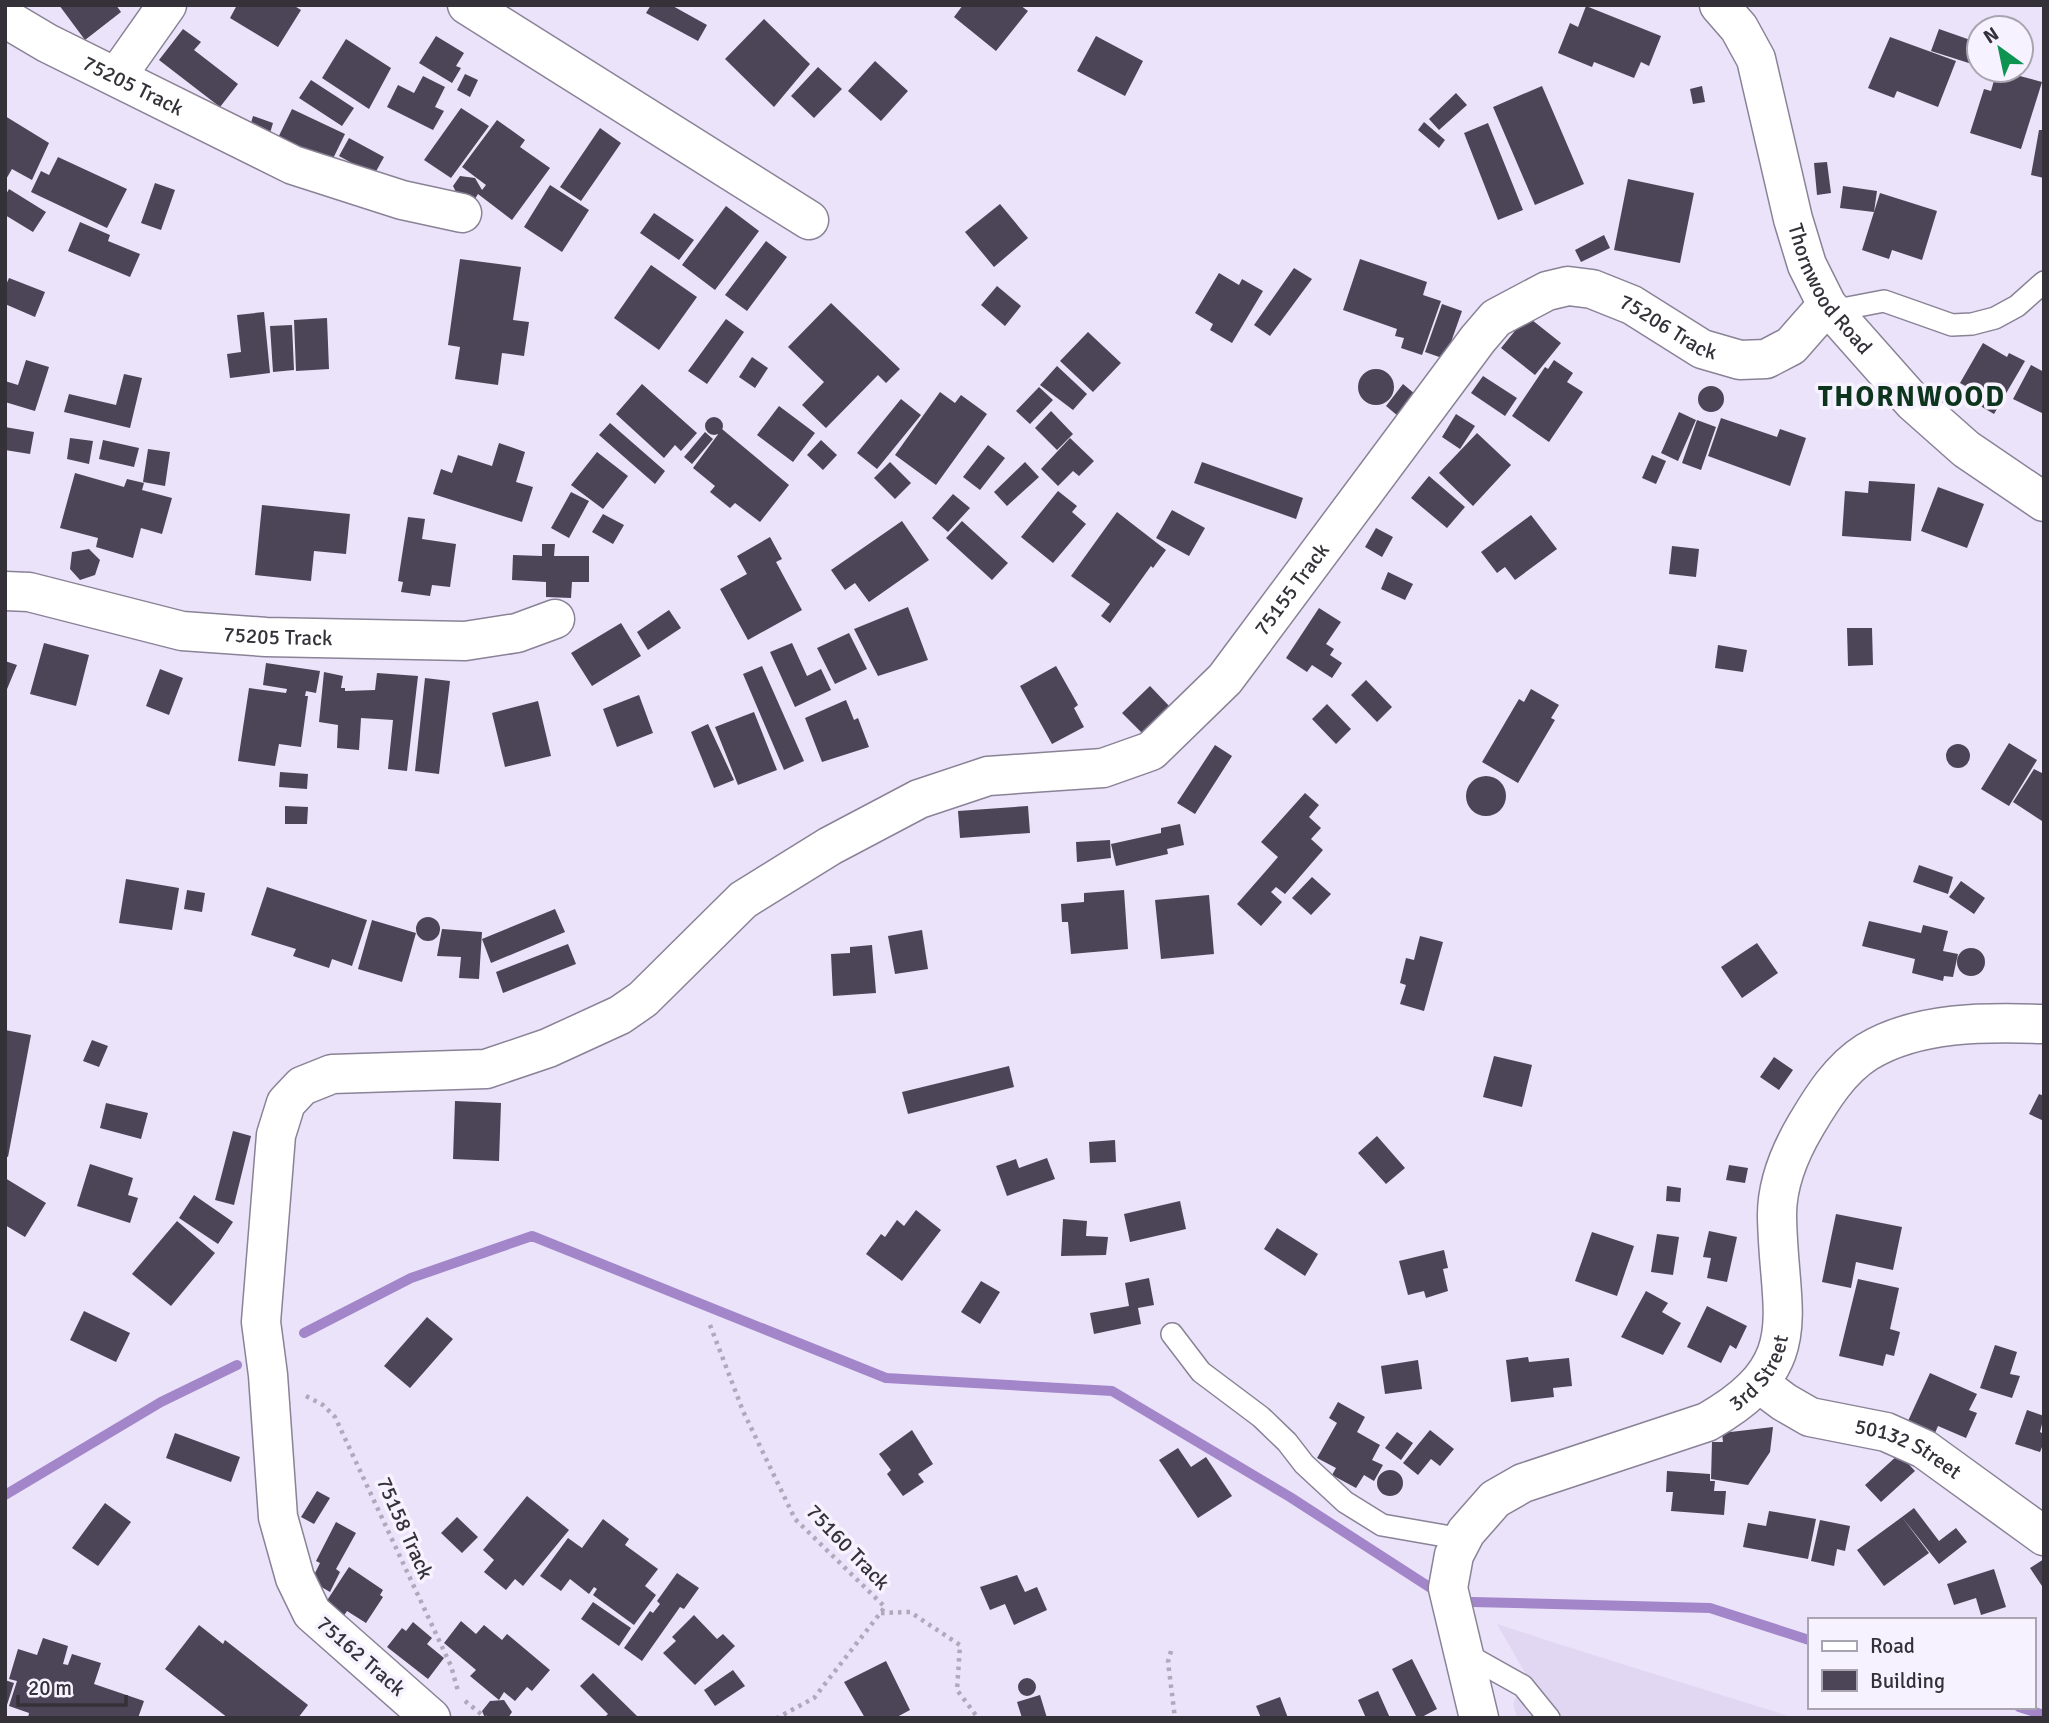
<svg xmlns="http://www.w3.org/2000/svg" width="2049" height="1723" font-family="Signika,sans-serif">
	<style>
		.built { fill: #e2d7f3 }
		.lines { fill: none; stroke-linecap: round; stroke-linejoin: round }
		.stream { stroke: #a386c9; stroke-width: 10 }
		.building { fill: #4c4557 }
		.service-casing { stroke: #8a8296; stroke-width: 24 }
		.minor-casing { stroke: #8a8296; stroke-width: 41 }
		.tertiary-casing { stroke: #8a8296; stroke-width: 41 }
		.path { stroke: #afa9ba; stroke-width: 4.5; stroke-dasharray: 3.5 5; stroke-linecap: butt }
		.service { stroke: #fff; stroke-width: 21 }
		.minor { stroke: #fff; stroke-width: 38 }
		.tertiary { stroke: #fff; stroke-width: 38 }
		.labels { text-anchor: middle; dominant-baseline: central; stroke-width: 7; stroke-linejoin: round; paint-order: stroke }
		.street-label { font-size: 21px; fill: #343139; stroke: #f7f2ff }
		.district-label { font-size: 28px; font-weight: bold; letter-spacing: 2px; fill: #0d341d; stroke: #f7f2ff }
	</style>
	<rect width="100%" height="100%" fill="#ebe3f9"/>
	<path class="built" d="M1497 1624 1555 1643 1795 1718H1517L1513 1703 1528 1678Z"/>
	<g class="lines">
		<path class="stream" d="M304 1333 411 1278 532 1236 886 1378 1112 1391 1290 1497 1437 1592
			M5 1495 161 1402 237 1365
			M1472 1602 1710 1608 1809 1640
			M2019 1707 2044 1715"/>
	</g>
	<path class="building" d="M59 5H116L121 12 85 40Z
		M237 5H293L301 10 278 47 230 18Z
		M651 5H671L707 25 698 41 646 13Z
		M963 5H1020L1028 11 996 51 954 17Z
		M1586 6 1661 36 1649 66 1641 62 1634 78 1594 62 1592 67 1558 53 1570 23 1578 27Z
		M764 19 810 64 774 107 725 59Z
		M183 29 201 42 194 50 238 84 220 107 159 60Z
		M1939 29 1979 43 1975 65 1931 51Z
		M436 36 464 53 456 66 461 68 452 83 419 63Z
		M1096 36 1143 61 1125 96 1077 71Z
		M1890 37 1956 61 1938 107 1897 91 1894 98 1868 88Z
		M346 39 391 68 369 109 322 78Z
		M875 61 908 91 881 121 848 91Z
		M818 67 842 89 814 118 791 96Z
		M1997 70 2042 82 2021 149 1970 133 1984 89 1991 91Z
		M465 74 478 80 470 97 457 90Z
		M423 76 445 87 435 107 444 111 433 130 387 107 398 85 414 93Z
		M311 80 354 108 342 126 299 98Z
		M1542 86 1584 184 1535 205 1493 107Z
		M1702 86 1705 102 1693 104 1690 89Z
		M1456 93 1467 105 1439 130 1429 119Z
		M461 108 489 126 451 178 424 160Z
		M292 109 345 134 326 173 273 148Z
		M5 116 49 143 32 180 12 169 5 181Z
		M253 116 273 123 267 143 247 137Z
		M497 120 525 140 520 147 550 168 512 220 478 194 473 202 459 198 453 186 460 176 475 178 482 190 486 185 462 167Z
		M1424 122 1445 140 1439 148 1418 130Z
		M1488 123 1523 210 1498 220 1464 133Z
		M600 128 621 143 581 201 560 187Z
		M2039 130H2044V178L2031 175Z
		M349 138 384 157 374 175 339 156Z
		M58 157 127 189 107 228 31 192 41 171 49 175Z
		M1827 162 1831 193 1817 195 1814 163Z
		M1628 179 1694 193 1680 263 1614 250Z
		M155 183 175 190 161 230 141 223Z
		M550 185 589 210 562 252 524 227Z
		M1843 186 1877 191 1874 212 1880 193 1937 211 1922 260 1892 250 1889 259 1862 250 1874 212 1840 208Z
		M9 189 46 212 33 232 5 215V196Z
		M1000 204 1028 238 994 267 965 232Z
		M726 206 759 231 715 290 682 265Z
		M654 213 694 240 679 260 640 233Z
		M80 222 110 235 108 241 140 254 130 277 68 251Z
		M1604 235 1610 248 1581 262 1575 250Z
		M766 241 787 257 747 311 725 295Z
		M460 259 521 267 513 320 529 322 524 356 502 353 498 385 455 379 460 347 448 345Z
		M1360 259 1427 282 1423 295 1441 301 1422 355 1401 348 1404 338 1395 336 1397 329 1343 310Z
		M651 265 697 297 659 350 614 318Z
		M1294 268 1312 279 1270 336 1254 325Z
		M1219 273 1239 285 1242 279 1263 291 1232 343 1210 330 1213 324 1195 313Z
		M9 278 45 292 35 317 5 304V287Z
		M997 286 1021 306 1005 326 981 305Z
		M831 303 900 369 886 383 878 375 826 428 802 405 824 382 788 347Z
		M1442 304 1462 311 1445 359 1425 352Z
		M264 312 270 373 230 378 227 354 241 352 237 315Z
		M1527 316 1561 343 1535 375 1501 348Z
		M327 318 329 369 296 371 294 320Z
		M726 319 744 332 707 384 688 371Z
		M292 325 294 370 273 372 270 326Z
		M1088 332 1121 363 1093 392 1060 361Z
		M1983 343 2007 357 2009 353 2025 361 1994 414 1977 404 1982 395 1960 383Z
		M752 357 768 368 755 388 739 377Z
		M26 360 49 367 35 411 5 402V381L18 385Z
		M1554 360 1573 373 1567 382 1583 392 1549 442 1512 416 1545 367 1548 369Z
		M2031 365 2044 372V414L2013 399Z
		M1057 366 1087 394 1073 410 1040 385Z
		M1358 387a18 18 0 1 1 36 0a18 18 0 1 1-36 0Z
		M124 374 142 378 130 428 64 412 69 394 116 405Z
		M1483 376 1517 398 1505 416 1471 393Z
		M642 384 697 433 681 451 675 445 664 458 616 414Z
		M1403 384 1415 394 1398 416 1386 406Z
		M1698 399a13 13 0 1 1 26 0a13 13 0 1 1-26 0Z
		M1039 387 1053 400 1030 424 1016 411Z
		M940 392 955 403 961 395 987 414 936 485 895 455Z
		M901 399 921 415 877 469 857 453Z
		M779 406 815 433 793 462 757 435Z
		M1051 411 1073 434 1057 450 1035 428Z
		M1679 412 1696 420 1678 461 1661 453Z
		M1456 414 1475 426 1460 449 1442 437Z
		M705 426a9 9 0 1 1 18 0a9 9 0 1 1-18 0Z
		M1721 418 1777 437 1780 429 1806 438 1790 486 1708 456Z
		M1697 420 1716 427 1701 470 1682 463Z
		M610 423 665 471 655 484 599 435Z
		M5 427 34 432 30 454 5 450Z
		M722 429 789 485 760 522 735 503 730 508 710 492 715 486 693 468Z
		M705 432 713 439 692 464 684 457Z
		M1477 433 1511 465 1473 506 1439 473Z
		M70 438 93 441 89 464 67 459Z
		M1070 438 1094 461 1079 476 1073 471 1058 486 1041 469Z
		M103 440 139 448 134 467 99 459Z
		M821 440 837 455 823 470 807 455Z
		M499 443 525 452 516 482 533 487 522 522 433 494 441 469 452 473 458 455 492 466Z
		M988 445 1005 458 980 490 963 477Z
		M148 449 170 452 165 486 143 482Z
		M597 452 628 476 603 509 571 485Z
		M1652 455 1666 461 1656 484 1642 478Z
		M890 462 911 483 895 499 874 478Z
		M1025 462 1039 477 1007 506 994 492Z
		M1202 462 1303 498 1296 519 1194 483Z
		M75 473 124 487 127 479 144 483 142 490 172 498 162 534 141 528 133 558 96 547 98 538 60 528Z
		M1429 476 1465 507 1447 528 1411 498Z
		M1869 481 1915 484 1911 541 1842 536 1845 491 1868 493Z
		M1938 487 1984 504 1967 548 1921 531Z
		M1058 491 1077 506 1072 512 1086 524 1053 563 1021 537Z
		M571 492 589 501 569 538 551 528Z
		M953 494 970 508 948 532 932 518Z
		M262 505 350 514 346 554 314 551 311 581 255 575Z
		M1172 510 1205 528 1189 556 1156 538Z
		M1117 512 1166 550 1153 568 1151 566 1110 623 1101 616 1110 604 1071 576Z
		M603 514 624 525 613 544 592 532Z
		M1531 515 1557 549 1515 580 1505 567 1497 573 1481 552Z
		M408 517 425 519 422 539 456 544 450 587 432 585 430 596 401 592 403 582 398 581Z
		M902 521 929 560 869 602 855 583 845 590 831 570Z
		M962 521 1008 563 992 580 946 538Z
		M1376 528 1393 537 1382 557 1365 547Z
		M770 537 782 559 776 562 802 610 748 640 720 589 747 574 737 556Z
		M542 544H555L554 556H589V582H572L571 598 546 597V582L512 580 513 555 542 556Z
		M1672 546 1699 549 1696 577 1669 574Z
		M89 549 100 560 95 575 80 580 70 569 72 552Z
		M1388 572 1413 584 1405 600 1381 589Z
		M908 607 928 660 878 676 854 629Z
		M1319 608 1341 622 1326 644 1334 649 1330 655 1342 663 1332 678 1312 665 1307 672 1286 658Z
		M669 610 681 628 648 650 637 632Z
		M621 623 641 656 592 686 571 653Z
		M1847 628H1872L1873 665 1848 666Z
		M849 633 867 669 835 684 817 648Z
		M44 643 89 655 76 706 30 694Z
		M792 643 807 676 821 669 831 690 795 707 770 652Z
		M1718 645 1747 650 1743 672 1715 668Z
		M5 661 17 665 5 694Z
		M266 663 320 671 316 693 306 691 305 696H308L301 747 279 744 275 766 238 761 249 688 286 693 287 689 263 685Z
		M762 666 804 761 784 770 743 674Z
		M1056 666 1078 705 1074 708 1084 727 1052 744 1020 686Z
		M160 669 183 678 169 715 146 706Z
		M324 672 343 676 341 688H345V691L375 690 377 673 418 676 407 771 388 769 393 720 361 718 359 750 337 748 338 725 319 722Z
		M425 678 450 681 439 774 415 771Z
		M1366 680 1392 707 1377 722 1351 695Z
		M1150 686 1172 709 1145 736 1122 713Z
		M1531 689 1559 705 1551 718 1555 720 1518 783 1482 762 1519 699 1524 702Z
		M639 695 653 733 617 747 603 709Z
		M846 700 854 720 858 718 869 747 822 762 805 718Z
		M538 701 551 756 505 767 492 713Z
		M1327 704 1351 729 1336 744 1312 719Z
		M754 712 777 770 738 785 715 727Z
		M708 724 734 780 714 788 691 732Z
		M2009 743 2037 760 2009 806 1981 789Z
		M1946 756a12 12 0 1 1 24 0a12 12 0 1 1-24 0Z
		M1215 745 1232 756 1195 814 1177 803Z
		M2034 769 2044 774 2042 821 2013 802Z
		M280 772 308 774 307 789 279 787Z
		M1466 796a20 20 0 1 1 40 0a20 20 0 1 1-40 0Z
		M1305 793 1319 805 1309 817 1321 828 1311 839 1323 850 1285 894 1276 887 1271 892 1282 902 1261 926 1237 904 1278 857 1261 842Z
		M285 806 308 807 307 824H285Z
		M1028 806 1030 833 960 838 958 811Z
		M1180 824 1184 845 1167 849 1168 854 1116 866 1111 844 1161 833V828Z
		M1110 840 1111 858 1077 862 1076 842Z
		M1919 865 1953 877 1948 894 1913 882Z
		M1312 877 1331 894 1311 915 1292 898Z
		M126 879 179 888 172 930 119 923Z
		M1961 881 1985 898 1974 914 1949 897Z
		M267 887 367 920 352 966 332 959 329 968 293 956 296 949 251 935Z
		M187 890 205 893 202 912 184 909Z
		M1124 890 1128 949 1071 954 1068 922H1062L1061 904 1084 902V893Z
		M1209 895 1214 954 1161 959 1155 900Z
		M555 909 565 932 491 963 482 939Z
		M416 929a12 12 0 1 1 24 0a12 12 0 1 1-24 0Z
		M372 920 416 933 402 982 358 969Z
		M1869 921 1921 933 1923 925 1948 931 1943 951 1958 954 1953 977 1944 976 1943 981 1912 973 1915 959 1862 946Z
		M442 929 482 932 479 979 459 978 461 957 437 956Z
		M922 930 928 969 895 974 888 936Z
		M1420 936 1443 942 1424 1011 1400 1004 1406 985 1400 983 1406 958 1414 960Z
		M1757 943 1778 973 1742 998 1721 967Z
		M568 944 576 964 503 993 496 972Z
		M872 945 876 993 833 996 831 954 850 953V947Z
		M1957 962a14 14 0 1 1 28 0a14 14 0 1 1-28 0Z
		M5 1030 31 1035 8 1157 5 1156Z
		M92 1040 108 1046 99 1067 83 1061Z
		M1494 1056 1532 1065 1522 1107 1483 1097Z
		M1774 1057 1793 1070 1779 1090 1760 1077Z
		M1009 1066 1014 1087 908 1114 902 1092Z
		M2039 1094 2044 1096V1121L2029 1114Z
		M455 1101 501 1103 499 1161 453 1159Z
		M106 1103 148 1113 141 1139 100 1128Z
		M233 1131 251 1136 234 1205 215 1200Z
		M1377 1136 1405 1168 1386 1184 1358 1153Z
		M1115 1140 1116 1162 1090 1163 1089 1142Z
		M1047 1158 1055 1179 1007 1196 996 1166 1016 1159 1019 1168Z
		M90 1164 133 1178 128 1195 138 1198 130 1223 77 1206Z
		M1729 1165 1748 1168 1745 1183 1726 1180Z
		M5 1178 46 1203 25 1237 5 1225Z
		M1667 1186 1681 1188 1680 1202 1666 1201Z
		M194 1195 233 1222 218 1244 179 1218Z
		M1180 1201 1186 1229 1130 1242 1124 1214Z
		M916 1210 941 1230 902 1281 866 1254 881 1234 885 1237 897 1220 904 1226Z
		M1836 1214 1902 1227 1893 1270 1856 1262 1851 1288 1822 1282Z
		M1063 1219 1087 1221 1086 1236 1108 1237 1106 1255 1061 1256Z
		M177 1221 215 1253 171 1306 132 1274Z
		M1277 1228 1318 1254 1305 1276 1264 1249Z
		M1709 1231 1737 1237 1727 1282 1707 1278 1711 1258 1703 1257Z
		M1592 1232 1634 1246 1617 1296 1575 1281Z
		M1657 1234 1679 1237 1673 1275 1651 1272Z
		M1444 1250 1448 1268 1443 1269 1448 1291 1426 1298 1424 1291 1408 1295 1399 1261Z
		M1149 1278 1154 1305 1138 1308 1141 1324 1094 1334 1090 1313 1129 1306 1125 1283Z
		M1858 1279 1899 1288 1890 1329 1900 1332 1894 1356 1886 1354 1883 1366 1839 1356Z
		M981 1281 1000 1292 980 1324 961 1312Z
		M1646 1291 1668 1303 1662 1312 1681 1323 1663 1355 1621 1337Z
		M1707 1306 1747 1326 1736 1349 1730 1345 1721 1363 1687 1347Z
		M84 1311 130 1333 116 1362 70 1340Z
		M427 1317 453 1339 410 1388 384 1366Z
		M1995 1345 2017 1352 2010 1374 2020 1376 2012 1398 1980 1388Z
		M1528 1357 1529 1362 1569 1358 1572 1386 1553 1388 1554 1397 1511 1402 1506 1360Z
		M1418 1360 1422 1389 1385 1394 1381 1366Z
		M1930 1373 1977 1394 1969 1410 1977 1413 1966 1438 1938 1426 1935 1433 1908 1421Z
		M1338 1402 1365 1417 1357 1432 1380 1445 1372 1460 1383 1465 1374 1481 1364 1475 1356 1488 1332 1475 1336 1468 1317 1458 1337 1423 1329 1418Z
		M2027 1410 2044 1416 2040 1432 2044 1434V1442L2040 1452 2015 1444Z
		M1773 1427 1770 1452 1748 1485 1711 1479 1712 1442H1723L1722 1433Z
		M912 1430 933 1464 918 1474 924 1482 903 1496 887 1474 891 1470 879 1454Z
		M1430 1430 1454 1449 1440 1466 1431 1459 1418 1475 1403 1463Z
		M1397 1432 1413 1443 1401 1460 1385 1448Z
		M175 1433 240 1457 231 1482 166 1458Z
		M1178 1448 1191 1467 1206 1457 1232 1496 1198 1518 1159 1460Z
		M1899 1454 1915 1471 1881 1502 1865 1485Z
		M1377 1483a13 13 0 1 1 26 0a13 13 0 1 1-26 0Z
		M1667 1471 1710 1474V1481H1715L1714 1491H1726L1724 1515 1671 1511 1673 1492H1666Z
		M317 1491 330 1498 314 1524 301 1517Z
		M527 1496 569 1530 523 1586 515 1579 506 1590 484 1572 494 1560 483 1550Z
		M105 1503 131 1522 98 1566 72 1548Z
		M1914 1508 1939 1541 1956 1528 1967 1542 1939 1564 1902 1517Z
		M1769 1511 1816 1519 1808 1559 1743 1547 1748 1523 1766 1526Z
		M457 1517 478 1537 462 1553 441 1533Z
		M1902 1517 1929 1553 1884 1586 1857 1550Z
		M603 1519 629 1539 625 1545 658 1569 645 1586 656 1595 634 1625 593 1595 597 1589 594 1587 589 1594 570 1579 561 1591 540 1576 568 1538 582 1548Z
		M1820 1520 1850 1526 1845 1551 1837 1549 1834 1566 1811 1561Z
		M336 1522 356 1533 336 1569 340 1572 330 1592 311 1581 320 1563 316 1561Z
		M2044 1559V1589L2030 1568Z
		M349 1567 383 1590 380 1595 383 1597 366 1623 347 1611 343 1617 324 1605Z
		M1994 1569 2006 1607 1981 1615 1976 1598 1954 1605 1947 1584Z
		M677 1573 699 1588 684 1609 680 1607 642 1661 624 1648 650 1611 653 1613 660 1604 657 1601Z
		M1017 1575 1025 1592 1037 1587 1047 1610 1014 1625 1005 1604 990 1610 980 1587Z
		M593 1602 631 1628 619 1646 581 1619Z
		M694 1615 717 1639 723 1634 735 1646 695 1685 663 1653 676 1641 672 1637Z
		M461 1621 476 1634 484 1625 502 1640 507 1634 550 1670 532 1691 527 1687 515 1701 504 1692 499 1700 470 1676 476 1670 444 1643Z
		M413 1622 432 1638 427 1644 444 1658 428 1679 387 1647 402 1628 406 1631Z
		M199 1625 223 1644 225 1640 308 1705 298 1718H228L165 1669Z
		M43 1638 68 1646 63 1664 68 1665 72 1654 101 1663 94 1684 144 1701 138 1718H28L29 1713 9 1706 17 1681 9 1679 18 1649 37 1655Z
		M1412 1659 1437 1709 1420 1718H1417L1392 1669Z
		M886 1661 910 1710 895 1718H865L844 1682Z
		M733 1670 745 1686 715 1706 704 1690Z
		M593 1673 637 1716 635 1718H604L608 1714 580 1686Z
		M1018 1687a9 9 0 1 1 18 0a9 9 0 1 1-18 0Z
		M5 1680 14 1683 6 1708H5Z
		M1378 1691 1390 1718H1366L1358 1700Z
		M1040 1695 1047 1718H1022L1017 1702Z
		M1280 1697 1288 1718H1261L1256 1706Z
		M504 1700 512 1712 508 1718H485L482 1711 490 1701Z"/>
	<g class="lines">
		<defs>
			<path id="service" d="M1832 311 1884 301 1952 325 1972 324 1995 318 2017 306 2044 282
				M1172 1334 1201 1372 1261 1417 1287 1442 1304 1464 1345 1502 1382 1525 1462 1539
				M1464 1653 1523 1686 1549 1718"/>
			<g id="minor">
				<path d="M467 5 809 220"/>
				<path id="s1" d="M5 18 47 43 293 165 402 200 462 213"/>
				<path d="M117 76 167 5"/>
				<path id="s2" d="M5 591 29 592 182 631 266 637 465 641 517 633 555 619"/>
				<path id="s3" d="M1760 1384 1784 1402 1810 1417 1886 1432 1924 1449 2044 1536"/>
				<path id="s4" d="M431 1718 312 1613 295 1578 278 1517 268 1375 261 1322 276 1135 286 1103 302 1086 332 1074 486 1069 548 1048 620 1015 643 999 743 900 830 846 919 799 988 776 1103 768 1151 751 1225 679 1478 339 1496 318 1547 291 1568 286 1592 289 1632 305 1702 349 1740 360 1766 359 1791 346 1827 305"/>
				<path id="s5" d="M1479 1718 1448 1588 1454 1555 1466 1532 1495 1499 1523 1483 1707 1422C1811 1363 1778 1314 1777 1215 1777 1183 1790 1152 1806 1125 1822 1098 1840 1069 1867 1052 1918 1021 1986 1022 2044 1024"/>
			</g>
			<g id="tertiary">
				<path id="s6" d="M1719 5 1739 28 1756 59 1793 219 1807 265 1827 305 1913 402 1966 449 2044 502"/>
			</g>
		</defs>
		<use href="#service" class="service-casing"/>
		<use href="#minor" class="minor-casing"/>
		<use href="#tertiary" class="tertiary-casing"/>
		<path class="path" d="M710 1325 743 1411 795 1519 885 1607 814 1698 777 1718
			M306 1396 323 1405 335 1417 451 1666 458 1691
			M881 1613 910 1612 960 1645 957 1690 978 1718
			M1171 1651 1168 1662 1175 1718
			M465 1701 486 1718"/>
		<use href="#service" class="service"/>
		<use href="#minor" class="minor"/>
		<use href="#tertiary" class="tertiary"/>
	</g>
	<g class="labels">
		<g class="street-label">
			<text stroke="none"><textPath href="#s1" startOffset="145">75205 Track</textPath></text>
			<text stroke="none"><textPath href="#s6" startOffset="310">Thornwood Road</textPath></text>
			<text stroke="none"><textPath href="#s4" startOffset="2387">75206 Track</textPath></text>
			<text stroke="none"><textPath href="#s4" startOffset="1858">75155 Track</textPath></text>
			<text stroke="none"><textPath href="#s2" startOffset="278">75205 Track</textPath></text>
			<text stroke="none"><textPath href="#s5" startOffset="537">3rd Street</textPath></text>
			<text stroke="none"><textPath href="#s3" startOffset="164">50132 Street</textPath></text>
			<text transform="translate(405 1528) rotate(66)">75158 Track</text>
			<text transform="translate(848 1547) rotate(46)">75160 Track</text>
			<text transform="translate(361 1656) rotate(41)">75162 Track</text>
		</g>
		<g class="district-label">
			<text x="1912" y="397">THORNWOOD</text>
		</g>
	</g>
	<rect width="2049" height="1723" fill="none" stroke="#343139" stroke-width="14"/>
	<rect x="1808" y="1618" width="228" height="91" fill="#f7f2ff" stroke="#a9a5b0" stroke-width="2"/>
	<rect x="1822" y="1641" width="35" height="10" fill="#ffffff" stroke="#a9a5b0" stroke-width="2"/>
	<text x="1870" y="1653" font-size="21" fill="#343139">Road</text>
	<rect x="1822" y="1670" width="35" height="21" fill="#4c4557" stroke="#a9a5b0" stroke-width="2"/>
	<text x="1870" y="1688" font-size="21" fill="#343139">Building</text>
	<g transform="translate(2000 49) rotate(327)"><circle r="33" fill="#f7f2ff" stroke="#a9a5b0" stroke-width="2"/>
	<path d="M0-5L12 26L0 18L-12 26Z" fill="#0e9351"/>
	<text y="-10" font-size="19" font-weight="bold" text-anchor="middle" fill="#343139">N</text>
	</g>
	<path d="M18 1695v10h108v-10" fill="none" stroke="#343139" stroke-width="3.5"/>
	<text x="28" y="1695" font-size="21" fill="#343139" stroke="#f7f2ff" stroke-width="5" paint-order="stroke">20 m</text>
</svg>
